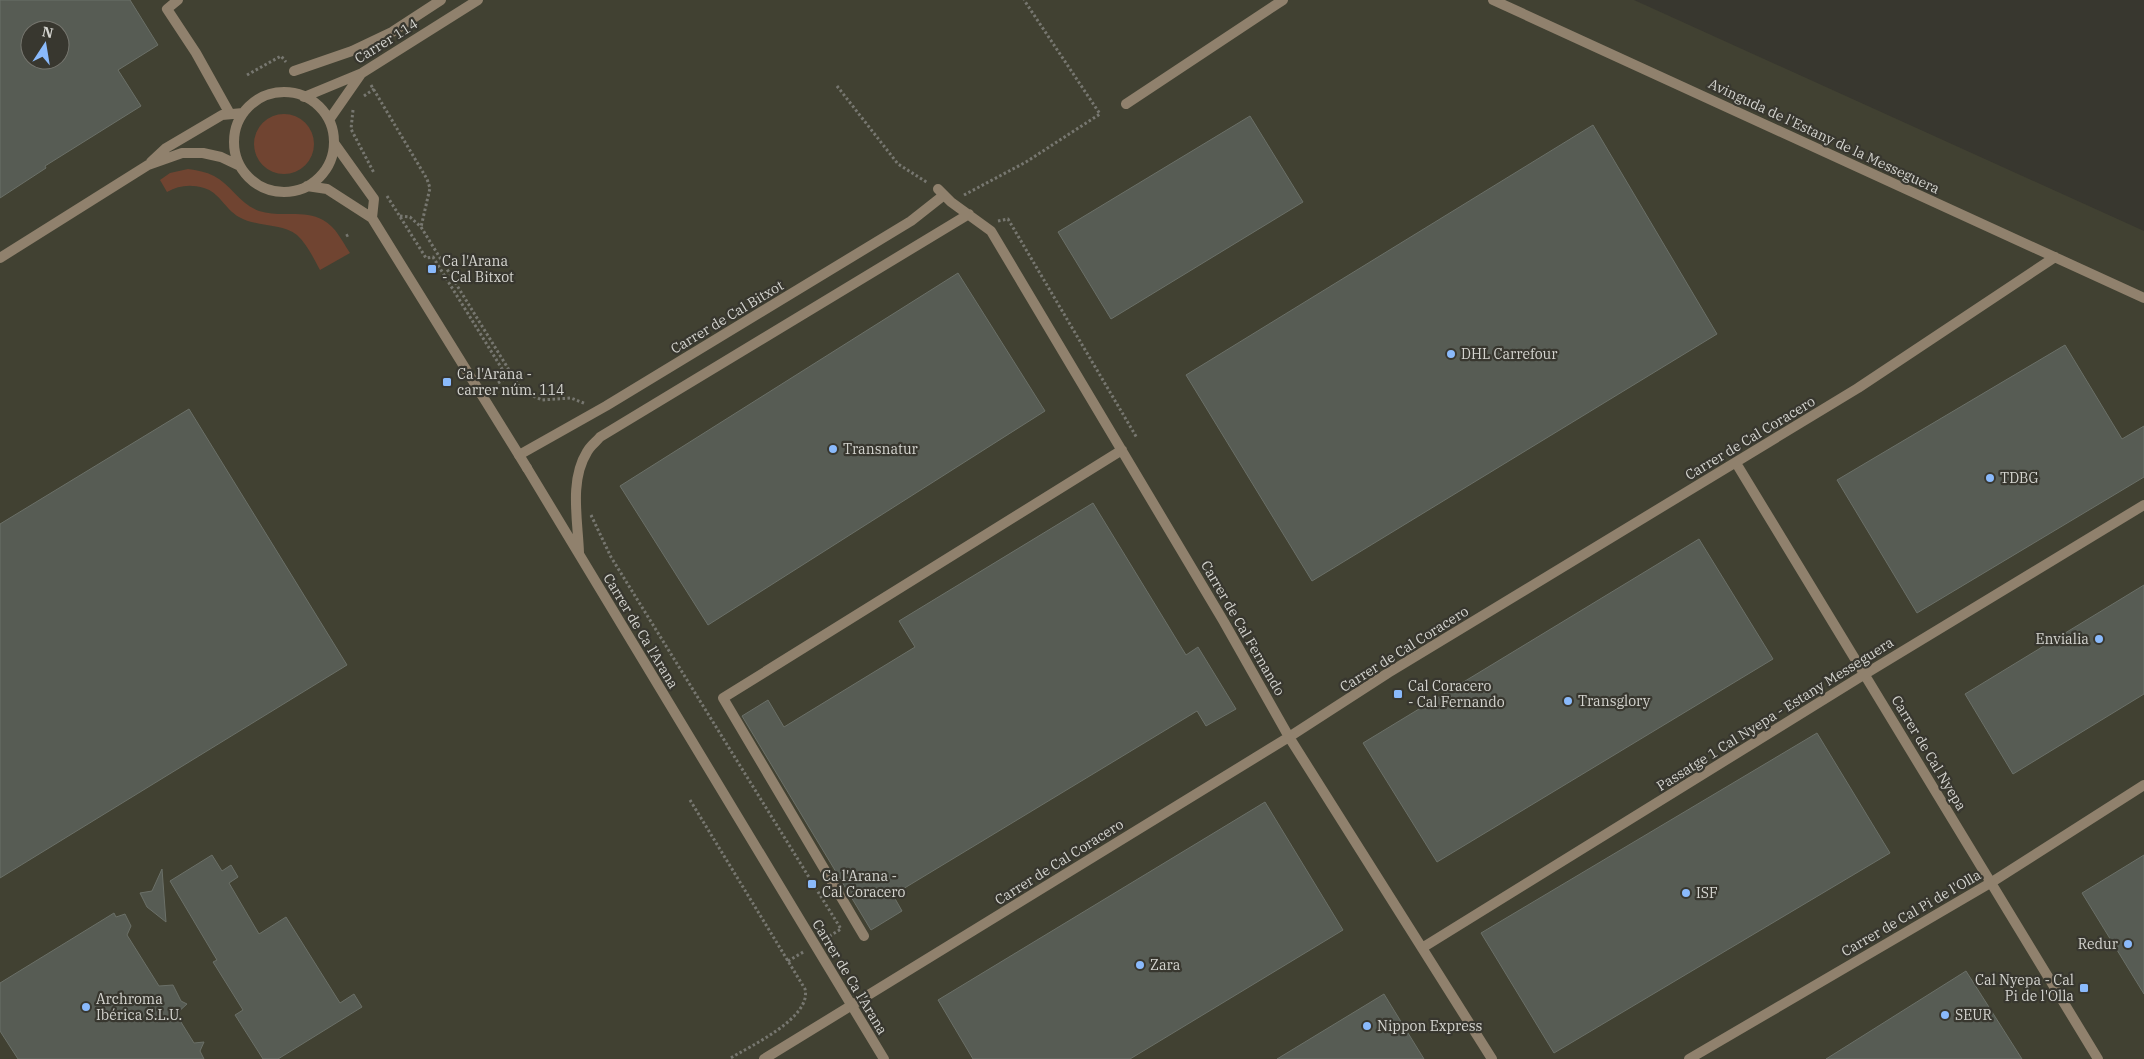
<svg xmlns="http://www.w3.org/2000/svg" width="2144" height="1059" font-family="'IBM Plex Serif',serif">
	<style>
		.built { fill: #414132; fill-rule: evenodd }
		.green { fill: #704431 }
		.building { fill: #575c54; stroke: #6b7068; fill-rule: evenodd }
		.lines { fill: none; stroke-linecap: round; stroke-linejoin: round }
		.path { stroke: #777770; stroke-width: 3; stroke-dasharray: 2.5 2.5; stroke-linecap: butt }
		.service { stroke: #90816d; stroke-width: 10 }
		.minor { stroke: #90816d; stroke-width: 10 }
		.poi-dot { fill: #8abafc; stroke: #38372f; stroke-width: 2 }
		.labels { text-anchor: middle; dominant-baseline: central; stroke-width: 4.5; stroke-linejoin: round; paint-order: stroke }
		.street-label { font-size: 14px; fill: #d4d4cf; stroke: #38372f }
		.poi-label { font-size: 14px; fill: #d4d4cf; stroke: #38372f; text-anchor: start }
	</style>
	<rect width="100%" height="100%" fill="#38372f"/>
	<path class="built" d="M0 0H1634L2144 231V1059H0ZM30 30H60V60H30Z"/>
	<path class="green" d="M254 144a30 30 0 1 1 60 0a30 30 0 1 1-60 0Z
		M188 169C197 170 206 172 214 176 231 185 240 204 259 211 280 218 304 209 323 220 336 227 342 241 350 253L320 270C314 259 307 244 297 235 282 223 256 227 239 217 225 209 219 192 204 188 191 184 179 185 167 192L160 180 170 173Z"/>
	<path class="building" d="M0 0H130L158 45 118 70 141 106 45 166 46 168 0 198ZM30 30H60V60H30Z
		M1250 116 1303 202 1111 319 1058 232Z
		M1593 125 1717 334 1312 581 1186 375Z
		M958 273 1045 411 708 625 620 486Z
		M2065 345 2122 439 2144 426V477L1917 613 1837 480Z
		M189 409 347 665 0 878V524Z
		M1093 503 1186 655 1198 647 1236 709 1206 726 1197 711 893 895 902 911 871 930 742 716 768 700 784 727 915 647 899 621Z
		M1699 539 1773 659 1437 862 1363 743Z
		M2144 585V694L2013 774 1965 694Z
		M1817 733 1890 853 1554 1053 1481 933Z
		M1265 802 1343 930 1130 1059H973L938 1000Z
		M212 855 222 871 231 865 238 877 229 883 259 934 286 917 340 1003 354 994 362 1007 278 1059H263L235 1015 243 1010 213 962 217 960 170 881Z
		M2144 855V994L2082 893Z
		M162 869 166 922 147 907 140 893 152 891Z
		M114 913 116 917 125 914 131 926 127 935 159 986 173 985 181 1001 187 1004 176 1014 194 1043 204 1042 200 1051 204 1059H18L0 1031V983Z
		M1966 971 2022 1059H1826Z
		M1384 994 1424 1059H1277Z"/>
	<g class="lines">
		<path class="path" d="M247 75 281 56 286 62
			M371 85 427 179 430 188 421 227
			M837 86 898 164 928 183
			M364 96 374 89
			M353 110 351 129 374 173
			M964 195 1026 162 1100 114 1024 0
			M387 196 426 258 433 257 507 377
			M400 216 410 217 421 227 522 391 542 400 571 398 586 404
			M998 221 1008 219 1137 438
			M346 236 350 234
			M498 383 512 374
			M591 515 611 557 841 929 825 939
			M690 800 805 989C812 1018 750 1046 729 1059
			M788 961 805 951"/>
		<path class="service" d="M178 0 167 9 196 53 230 114
			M1493 0 2144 298
			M294 71 352 51 392 32 441 0
			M1126 104 1283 0
			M938 189 951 202 991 231 1224 622 1289 737 1492 1059
			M519 455 606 406 911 221 944 195
			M1736 463 2098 1059
			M527 468 884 1059
			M579 553C578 521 569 481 587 452 590 446 596 442 600 437L969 214
			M864 936 723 698 1122 450
			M1422 948 1865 674 2144 505
			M764 1059 1289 737 1388 673 1858 388 2055 257
			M1689 1059 1992 882 2144 785"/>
		<path class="minor" d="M234 142a50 50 0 1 1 100 0a50 50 0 1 1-100 0Z
			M304 97 362 73 478 0
			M329 120 361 74
			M334 143 374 199 372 218
			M151 162 166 148 222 115 243 113
			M307 186 327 189 372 218 527 468
			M0 258 148 165 182 153H203L221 157 240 166"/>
	</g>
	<g class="poi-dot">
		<rect x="427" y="264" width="10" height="10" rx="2.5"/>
		<circle cx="1451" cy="354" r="5"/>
		<rect x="442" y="377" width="10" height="10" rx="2.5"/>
		<circle cx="833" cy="449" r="5"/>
		<circle cx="1990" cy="478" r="5"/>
		<circle cx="2099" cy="639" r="5"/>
		<rect x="1393" y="689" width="10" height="10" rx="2.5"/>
		<circle cx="1568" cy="701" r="5"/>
		<rect x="807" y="879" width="10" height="10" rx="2.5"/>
		<circle cx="1686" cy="893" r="5"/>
		<circle cx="2128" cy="944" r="5"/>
		<circle cx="1140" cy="965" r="5"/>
		<rect x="2079" y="983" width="10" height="10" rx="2.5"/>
		<circle cx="86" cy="1007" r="5"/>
		<circle cx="1945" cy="1015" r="5"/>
		<circle cx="1367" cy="1026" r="5"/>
	</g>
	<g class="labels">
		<g class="street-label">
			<text transform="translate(386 41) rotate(-32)">Carrer 114</text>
			<text transform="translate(1824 136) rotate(25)">Avinguda de l'Estany de la Messeguera</text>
			<text transform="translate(727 317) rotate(-31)">Carrer de Cal Bitxot</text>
			<text transform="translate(1750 438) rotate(-31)">Carrer de Cal Coracero</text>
			<text transform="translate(1243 628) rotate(60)">Carrer de Cal Fernando</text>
			<text transform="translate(641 631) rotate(59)">Carrer de Ca l'Arana</text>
			<text transform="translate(1404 649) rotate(-32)">Carrer de Cal Coracero</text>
			<text transform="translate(1775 714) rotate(-32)">Passatge 1 Cal Nyepa - Estany Messeguera</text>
			<text transform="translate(1929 753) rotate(59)">Carrer de Cal Nyepa</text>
			<text transform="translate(1059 862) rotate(-32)">Carrer de Cal Coracero</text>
			<text transform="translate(1911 913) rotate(-30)">Carrer de Cal Pi de l'Olla</text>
			<text transform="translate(850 977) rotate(59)">Carrer de Ca l'Arana</text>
		</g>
		<g class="poi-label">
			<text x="442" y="261">Ca l'Arana<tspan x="442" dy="16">- Cal Bitxot</tspan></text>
			<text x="1461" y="354">DHL Carrefour</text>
			<text x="457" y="374">Ca l'Arana -<tspan x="457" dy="16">carrer núm. 114</tspan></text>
			<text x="843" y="449">Transnatur</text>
			<text x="2000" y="478">TDBG</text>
			<text x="2089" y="639" text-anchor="end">Envialia</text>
			<text x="1408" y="686">Cal Coracero<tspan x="1408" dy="16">- Cal Fernando</tspan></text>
			<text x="1578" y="701">Transglory</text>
			<text x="822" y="876">Ca l'Arana -<tspan x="822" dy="16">Cal Coracero</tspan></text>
			<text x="1696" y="893">ISF</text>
			<text x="2118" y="944" text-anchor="end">Redur</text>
			<text x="1150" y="965">Zara</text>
			<text x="2074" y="980" text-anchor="end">Cal Nyepa - Cal<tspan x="2074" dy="16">Pi de l'Olla</tspan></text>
			<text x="96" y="999">Archroma<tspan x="96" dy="16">Ibérica S.L.U.</tspan></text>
			<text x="1955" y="1015">SEUR</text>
			<text x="1377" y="1026">Nippon Express</text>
		</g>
	</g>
	<g transform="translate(45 45) rotate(12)"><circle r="24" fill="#38372f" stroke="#76766f"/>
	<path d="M0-4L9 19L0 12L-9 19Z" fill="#8abafc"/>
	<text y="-8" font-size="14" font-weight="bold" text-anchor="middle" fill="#d4d4cf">N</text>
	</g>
</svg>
